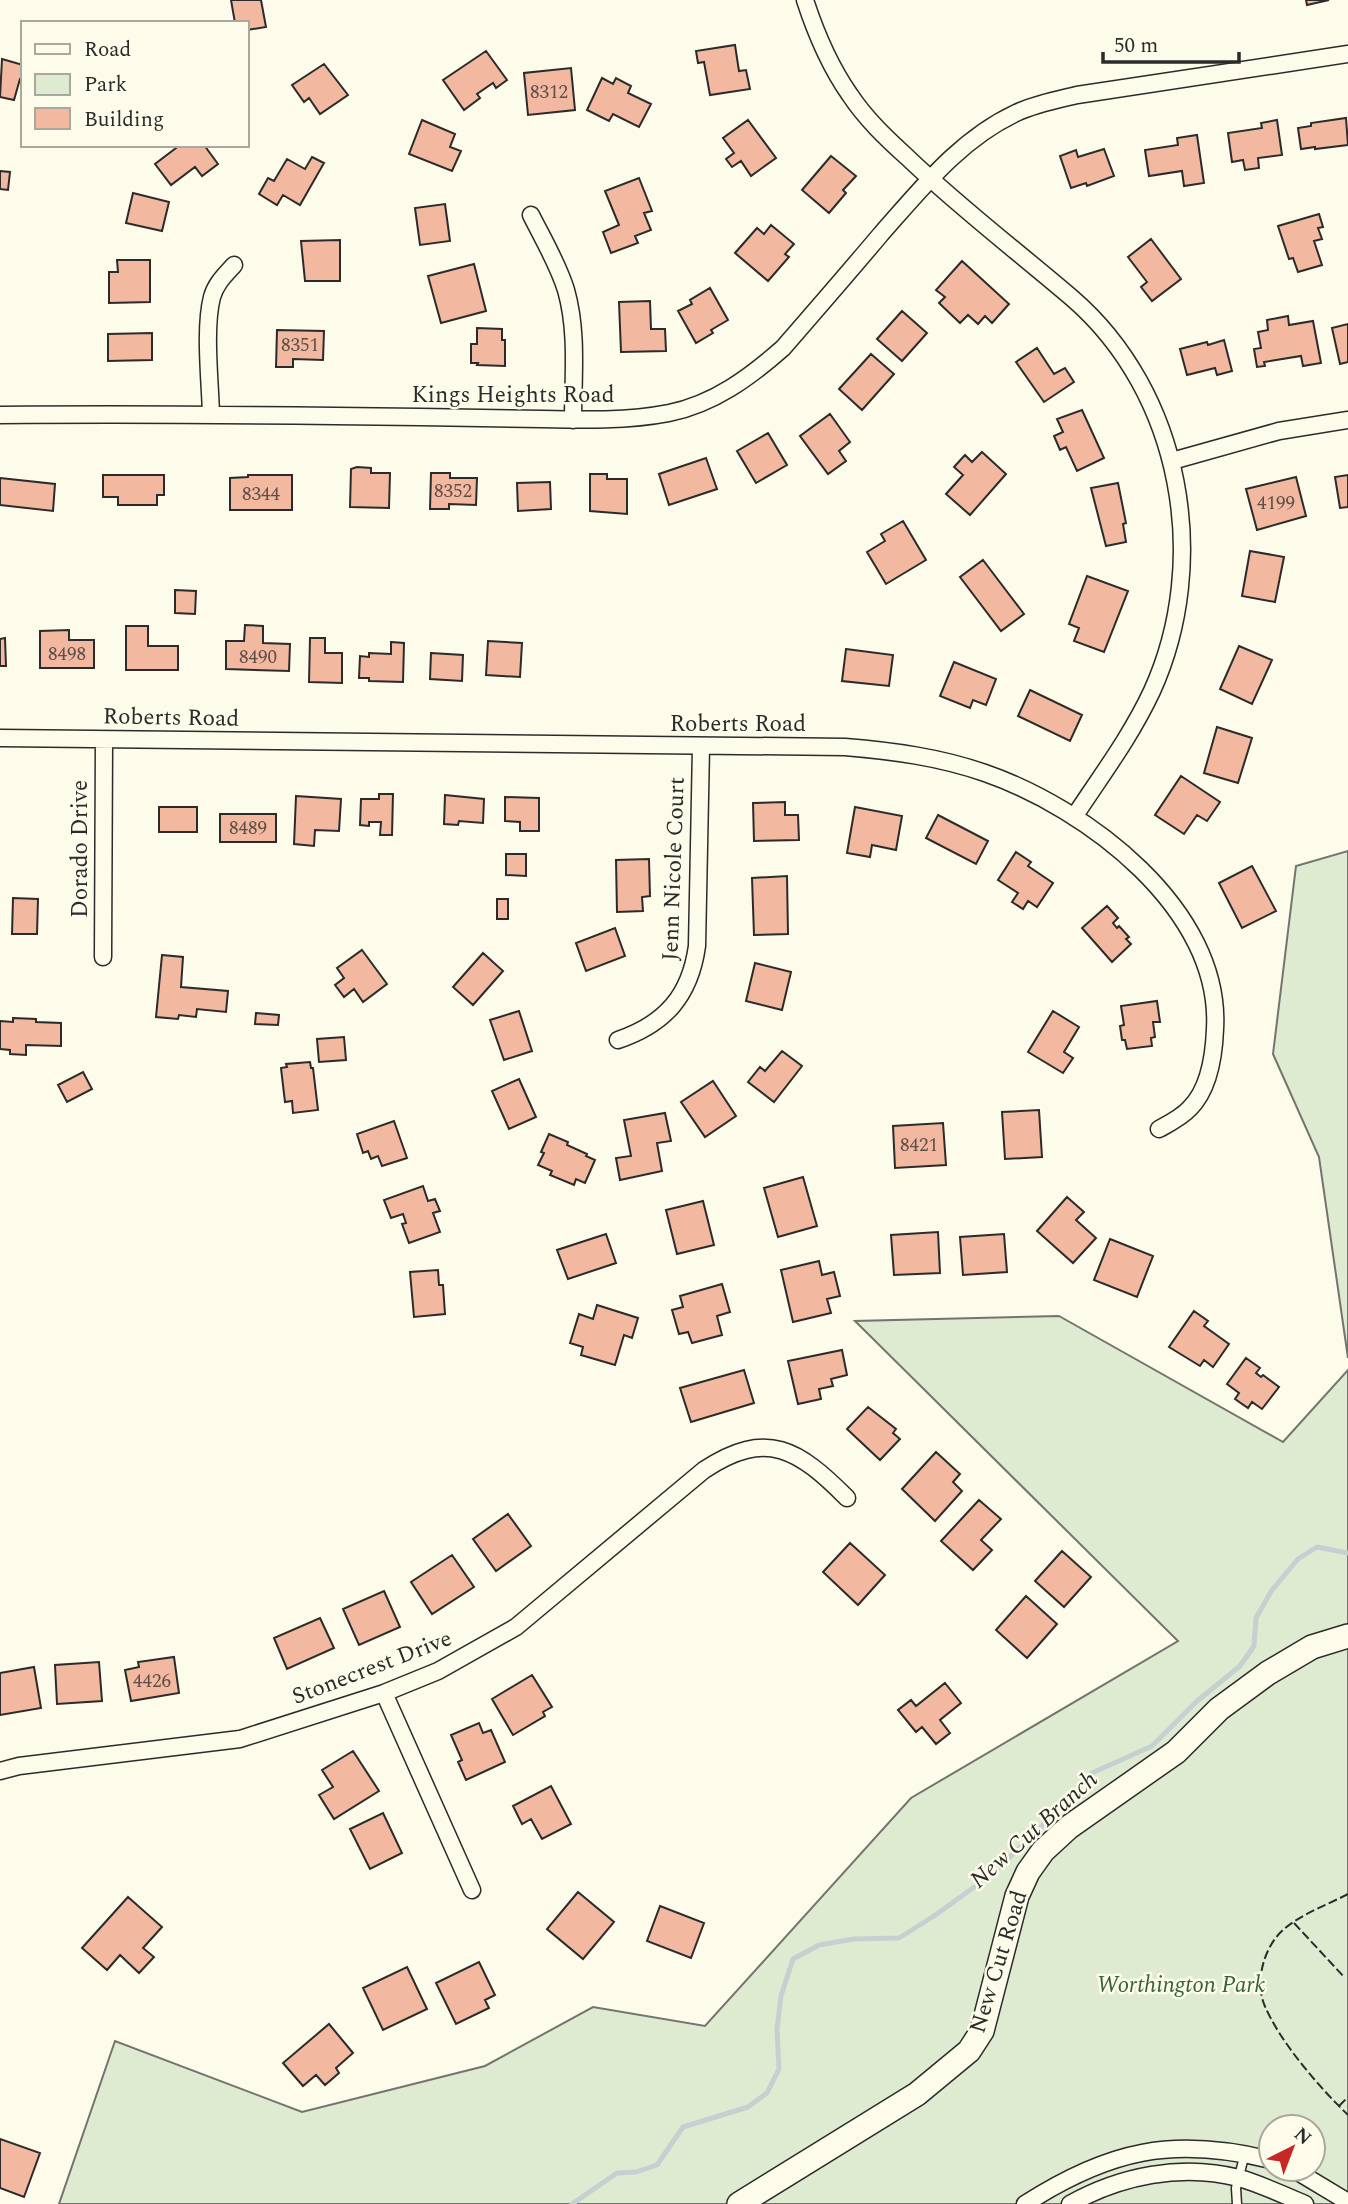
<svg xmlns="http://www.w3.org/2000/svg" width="1348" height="2204" font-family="Spectral,serif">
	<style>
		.green { fill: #deebd1; stroke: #74746e; stroke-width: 2; fill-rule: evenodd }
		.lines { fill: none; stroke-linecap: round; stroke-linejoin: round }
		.stream { stroke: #c7d0d0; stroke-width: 5 }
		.building { fill: #f2b8a0; stroke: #2b2b2b; stroke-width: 2 }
		.lane-casing { stroke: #2b2b2b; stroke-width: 11 }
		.street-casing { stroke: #2b2b2b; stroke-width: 19 }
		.secondary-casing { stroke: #2b2b2b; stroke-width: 26 }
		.lane { stroke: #fdfbea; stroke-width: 8 }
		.street { stroke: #fdfbea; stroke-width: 16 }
		.secondary { stroke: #fdfbea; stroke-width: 23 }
		.fence { stroke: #2b2b2b; stroke-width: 2; stroke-dasharray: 9 3.5; stroke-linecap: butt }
		.labels { text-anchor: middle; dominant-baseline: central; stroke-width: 5; stroke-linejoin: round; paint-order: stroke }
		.number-label { font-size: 19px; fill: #5d4e48 }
		.street-label { font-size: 23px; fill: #2b2b2b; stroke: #fdfbea }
		.park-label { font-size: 23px; font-style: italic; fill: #34623c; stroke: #fdfbea }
		.water-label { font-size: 24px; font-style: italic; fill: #2b2b2b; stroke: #fdfbea }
	</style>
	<rect width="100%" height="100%" fill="#fdfbea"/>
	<path class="green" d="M1348 851V1358L1319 1157 1273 1054 1296 866Z
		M1059 1316 1283 1442 1348 1370V2204H59L115 2041 302 2112 485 2066 593 2007 705 2026 911 1798 1178 1641 855 1321ZM1271 2127H1313V2169H1271Z"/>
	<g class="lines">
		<path class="stream" d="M572 2204 617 2173 636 2172 657 2165 683 2127 748 2107 767 2093 779 2069 777 2029 781 1996 793 1959 819 1945 854 1939 899 1938 934 1916 991 1875 1072 1797 1092 1773 1152 1746 1196 1702 1240 1666 1254 1646 1256 1618 1272 1590 1298 1559 1317 1547 1348 1553"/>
	</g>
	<path class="building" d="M231 0H261L266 27 247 30V23H235Z
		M1306 0H1329L1307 5Z
		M735 45 739 71 746 70 750 89 710 95 704 62 698 63 696 51Z
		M486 51 507 80 496 88 493 83 477 94 480 98 464 110 443 80Z
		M2 59 23 65V79H20L14 100 0 97Z
		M324 64 348 95 320 114 309 98 304 102 292 85Z
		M571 68 575 110 528 115 524 73Z
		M602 78 613 84 616 78 631 86 628 93 651 104 639 127 613 114 609 121 587 110Z
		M1346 118 1348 145 1315 149V147L1301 149 1298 128 1311 126V123Z
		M422 120 455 134 450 147 461 151 452 171 409 154Z
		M748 120 776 158 751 176 741 161 732 167 726 159 734 153 723 138Z
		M1277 120 1282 155 1258 158 1259 168 1245 170 1243 160 1232 162 1228 133 1262 128 1261 123Z
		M1197 135 1204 183 1184 186 1182 171 1149 176 1145 150 1178 145 1177 138Z
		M180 145H204L218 164 202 176 195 167 171 185 155 164Z
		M1104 149 1114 176 1087 186 1086 183 1071 188 1060 156 1076 150 1078 157Z
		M831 156 856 176 843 190 846 193 829 213 802 190Z
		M312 157 324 163 300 205 283 195 277 205 259 194 268 178 274 181 287 159 305 169Z
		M0 171 10 172 8 190 0 189Z
		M639 178 652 211 644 213 651 230 635 236 638 243 611 253 603 232 619 225 605 191Z
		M133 193 169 202 162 231 126 223Z
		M445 204 450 241 420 245 415 208Z
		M1319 214 1323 227 1318 228 1322 239 1314 241 1322 265 1298 272 1293 258 1289 259 1278 226Z
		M771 225 794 244 785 254 789 257 768 281 735 253 757 228 764 234Z
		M1151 239 1181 279 1152 301 1141 287 1147 282 1128 257Z
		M340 240V281H305L301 241Z
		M117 260H150V302L109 303V272H118Z
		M962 261 1009 304 992 323 985 316 978 324 968 315 960 323 939 303 945 297 936 290Z
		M474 264 486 311 441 323 428 276Z
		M710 288 728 320 711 330 713 333 696 343 678 311 692 304 690 300Z
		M650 301 651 329H665L666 351 621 352 619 302Z
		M902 311 927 333 902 361 877 339Z
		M1288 316 1289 325 1313 321 1321 363 1303 366 1301 356 1264 362 1265 366 1257 367 1254 349 1261 348 1258 332 1268 330 1267 320Z
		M1348 324V362L1340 364 1332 328Z
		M477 328 502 329V340H505V366L477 365 478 363H471V344H477Z
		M277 330 324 331 323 360 293 359V367H276Z
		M152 333V360L108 361V334Z
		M1224 340 1232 371 1217 375 1215 368 1187 375 1180 349 1207 342 1208 345Z
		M1037 348 1054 374 1065 368 1074 382 1044 402 1016 362Z
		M871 354 894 374 862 410 839 389Z
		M1082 410 1104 458 1077 471 1066 447 1060 450 1054 436 1063 432 1057 419Z
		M830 414 850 442 839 451 846 461 828 474 800 436Z
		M768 433 787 465 756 483 737 451Z
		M982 452 1006 474 970 515 946 494 963 475 954 467 965 455 972 462Z
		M706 458 717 489 669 505 659 474Z
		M357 467 371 468V473H390L389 508 350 507 351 469Z
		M431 473H450V478H477L476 505 449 504V509H430Z
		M590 474H607V479H627V514L590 511Z
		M103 475H164V495H157V505H118V497H103Z
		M248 475H292V510H230V478L248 477Z
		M1348 475V507L1340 508 1335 477Z
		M1296 477 1306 516 1257 530 1246 489Z
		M0 478 55 484 53 511 0 505Z
		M550 482 551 509 518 511 517 483Z
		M1118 483 1126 523 1123 524 1126 542 1106 546 1091 488Z
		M903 521 926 560 886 584 867 552 885 541 881 534Z
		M1250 551 1284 557 1275 602 1242 596Z
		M983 560 1024 614 1001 631 960 577Z
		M1087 576 1128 591 1104 652 1074 641 1079 628 1069 624Z
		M175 590 196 591 195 614 175 613Z
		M245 625 263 626V643L290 644 289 671 226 669V641H244Z
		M126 626H148V646H178V670H126Z
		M69 630V640H94V668H40V631Z
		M5 638 6 666H0V639Z
		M310 638H325V653H342V683L309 682Z
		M488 641 522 643 520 677 486 675Z
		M391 642 404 643 403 682 369 681V678H359L360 656 369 657V653L391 654Z
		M1239 646 1272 660 1252 704 1220 689Z
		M846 649 893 655 889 686 842 681Z
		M431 653 463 655 462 681 430 679Z
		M954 662 996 679 986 705 973 700 970 708 940 696Z
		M1030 690 1082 715 1070 741 1018 716Z
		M1217 727 1252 738 1238 783 1204 773Z
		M1181 776 1220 802 1207 821 1197 815 1184 834 1155 815Z
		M379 794H393L392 835H380L381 822H369V826L360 825 361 799H379Z
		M445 795 484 799 483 823 459 821 458 825 444 824Z
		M296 796 341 799 339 831 315 830 314 846 294 844Z
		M505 797 539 798V831H520V822L505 821Z
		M785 802V815H798L799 840 754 841 753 803Z
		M159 807H197V832H159Z
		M855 807 902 816 896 850 872 845 870 857 847 853Z
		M220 814H276V842H220Z
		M938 815 988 841 976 864 926 838Z
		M1016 852 1031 862 1028 866 1053 883 1037 907 1028 901 1023 909 1012 902 1018 893 998 880Z
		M506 854H526V876L506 875Z
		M649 859 650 896 642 897 643 911 617 912 616 860Z
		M1252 866 1276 911 1242 928 1219 883Z
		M787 876 788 934 754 935 752 878Z
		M13 898 38 899 37 934H12Z
		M497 899H508V919H497Z
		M1107 906 1118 918 1113 923 1117 928 1119 926 1129 937 1126 939 1131 944 1112 962 1082 928Z
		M615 928 625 956 586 971 576 943Z
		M362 950 387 984 363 1002 354 989 344 997 335 985 344 978 337 968Z
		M483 953 503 971 473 1005 453 987Z
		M162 955 183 957 181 987 228 991 226 1012 197 1009 196 1017 179 1015 178 1019 156 1017Z
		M755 963 791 972 782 1010 746 1001Z
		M1157 1001 1160 1022H1153L1155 1037 1151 1038 1152 1046 1127 1049 1125 1040H1122L1120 1026 1124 1025 1121 1006Z
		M519 1011 532 1051 504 1060 490 1020Z
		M1053 1011 1079 1027 1064 1052 1073 1058 1063 1073 1028 1052Z
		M256 1013 279 1015 278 1025 255 1024Z
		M13 1018 36 1019V1022L61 1023V1046L26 1045V1055L10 1054V1050L0 1049V1021L13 1022Z
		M344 1037 346 1060 319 1062 317 1039Z
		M782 1051 802 1066 774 1102 748 1082 760 1067 765 1071Z
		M310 1062 311 1068H313L318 1110 293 1113 292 1101 285 1102 281 1068 287 1067 286 1064Z
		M83 1072 92 1089 67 1102 58 1085Z
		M519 1079 536 1117 509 1129 492 1091Z
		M713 1081 736 1116 705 1137 681 1102Z
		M1039 1110 1042 1157 1005 1159 1002 1112Z
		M665 1113 671 1141 657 1143 662 1171 620 1180 616 1158 631 1156 624 1120Z
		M394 1121 407 1158 382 1166 378 1156 371 1159 368 1151 363 1153 357 1134Z
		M943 1123 946 1165 895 1168 893 1126Z
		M549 1134 568 1142 567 1145 587 1154 586 1156 595 1160 585 1183 576 1179 574 1185 550 1175 552 1171 538 1165 544 1153 541 1152Z
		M803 1177 817 1226 778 1237 764 1188Z
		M423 1186 428 1201 435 1199 440 1211 433 1213 440 1232 409 1243 402 1224 406 1223 403 1214 391 1218 384 1200Z
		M1067 1197 1084 1212 1076 1220 1096 1238 1073 1263 1037 1231Z
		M703 1201 714 1245 677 1254 666 1210Z
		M938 1232 940 1273 894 1275 891 1235Z
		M606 1234 616 1263 568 1279 557 1250Z
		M1004 1234 1007 1272 963 1275 960 1237Z
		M1110 1239 1153 1256 1137 1297 1094 1280Z
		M819 1261 822 1275 834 1272 840 1296 827 1299 831 1313 793 1322 781 1270Z
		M438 1270 439 1285H443L445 1314 414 1317 410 1272Z
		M722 1284 730 1312 717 1316 722 1335 692 1343 688 1332 679 1334 672 1310 683 1307 680 1296Z
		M597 1305 638 1318 632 1338 624 1335 615 1365 581 1355 583 1347 570 1343 579 1314 593 1319Z
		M1194 1311 1208 1321 1204 1326 1229 1344 1213 1367 1204 1360 1200 1366 1169 1347Z
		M842 1350 847 1375 831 1379 833 1386 819 1389 821 1399 798 1404 788 1361Z
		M1246 1358 1260 1368 1256 1373 1261 1377 1263 1375 1279 1387 1262 1409 1252 1402 1248 1408 1235 1399 1239 1393 1227 1384Z
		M744 1370 754 1403 691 1422 680 1388Z
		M868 1407 896 1429 893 1433 900 1439 880 1460 847 1429Z
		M936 1452 960 1474 953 1482 962 1491 935 1521 902 1489Z
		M979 1500 1001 1519 981 1540 992 1550 973 1570 941 1541Z
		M508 1514 531 1546 496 1571 473 1539Z
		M850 1543 885 1575 858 1605 823 1572Z
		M1062 1551 1091 1577 1064 1607 1035 1581Z
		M452 1555 474 1587 432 1614 411 1582Z
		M384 1591 400 1627 359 1645 343 1609Z
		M1026 1596 1057 1624 1027 1658 996 1630Z
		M320 1618 334 1648 287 1669 274 1638Z
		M174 1657 179 1693 131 1701 125 1670 139 1667 138 1662Z
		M99 1662 102 1701 57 1704 55 1665Z
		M34 1667 41 1708 0 1715V1673Z
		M532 1675 552 1707 543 1712 545 1716 513 1735 492 1699Z
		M945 1683 961 1703 940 1720 950 1733 936 1744 922 1727 916 1732 898 1710 911 1700 916 1706Z
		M479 1723 483 1733 491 1730 505 1762 466 1780 458 1762 462 1760 451 1735Z
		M353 1751 379 1791 334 1819 319 1795 333 1787 322 1770Z
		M551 1786 571 1824 542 1839 531 1819 522 1824 513 1806Z
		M383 1813 402 1853 370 1869 350 1829Z
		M578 1892 614 1922 583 1959 547 1929Z
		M128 1897 162 1927 143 1948 154 1957 139 1973 120 1955 107 1970 82 1948Z
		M660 1906 704 1923 691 1958 647 1941Z
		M479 1962 495 1995 485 2000 489 2008 456 2024 436 1983Z
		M407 1967 427 2009 383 2030 363 1988Z
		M329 2024 353 2053 336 2068 339 2073 325 2085 316 2075 303 2086 283 2063Z
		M0 2139 40 2153 24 2197 0 2188Z"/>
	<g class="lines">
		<defs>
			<path id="lane" d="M1237 2204 1236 2188 1245 2153"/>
			<path id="street" d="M805 0C816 34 829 65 850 95 866 119 886 138 907 157 959 207 1017 251 1072 298 1182 393 1211 561 1152 691 1131 736 1101 776 1074 817
				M531 215C543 239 558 264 566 290 578 332 573 377 573 420
				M211 414C210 380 204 328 212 297 216 283 225 275 234 265
				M0 415C140 414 280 415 420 417 461 418 501 418 542 419 584 420 628 421 669 413 714 404 750 377 783 348 816 310 849 272 881 234 921 189 960 139 1016 113 1035 104 1056 100 1077 95L1348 54
				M1172 461 1279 431 1348 420
				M0 738 845 747C893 751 939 757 985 773 1086 808 1222 909 1215 1029 1214 1055 1209 1089 1190 1108 1182 1117 1170 1123 1159 1129
				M103 957 104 740
				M618 1040C665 1024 690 996 697 946L701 747
				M384 1693 472 1890
				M0 1771 19 1766 240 1739 384 1693 438 1671 516 1627 704 1470C767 1428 799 1450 847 1498
				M1293 2169 1348 2202
				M1025 2204C1109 2150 1173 2136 1271 2160
				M1070 2204C1120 2176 1182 2163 1239 2178 1261 2184 1283 2195 1305 2204"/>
			<path id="secondary" d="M739 2204 917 2094 969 2051 982 2031 1017 1896 1028 1872 1043 1851 1069 1827 1176 1752 1219 1709 1268 1673 1312 1647 1348 1636"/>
		</defs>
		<use href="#lane" class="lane-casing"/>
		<use href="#street" class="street-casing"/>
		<use href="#secondary" class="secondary-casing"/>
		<use href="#lane" class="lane"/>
		<use href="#street" class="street"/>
		<use href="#secondary" class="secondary"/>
		<path class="fence" d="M1348 1894C1327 1905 1301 1914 1283 1930 1264 1947 1255 1980 1264 2004 1279 2041 1319 2087 1348 2115
			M1294 1923 1345 1978
			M1339 2106 1348 2097"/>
	</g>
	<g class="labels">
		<g class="number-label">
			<text x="549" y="92">8312</text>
			<text x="300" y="345">8351</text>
			<text x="453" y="491">8352</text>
			<text x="261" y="494">8344</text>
			<text x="1276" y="503">4199</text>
			<text x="67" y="654">8498</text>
			<text x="258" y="657">8490</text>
			<text x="248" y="828">8489</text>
			<text x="919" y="1145">8421</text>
			<text x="152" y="1681">4426</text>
		</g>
		<g class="street-label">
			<text x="513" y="395">Kings Heights Road</text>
			<text transform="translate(171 718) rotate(1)">Roberts Road</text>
			<text x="738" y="724">Roberts Road</text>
			<text transform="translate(80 849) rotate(-90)">Dorado Drive</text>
			<text transform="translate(674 869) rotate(-88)">Jenn Nicole Court</text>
			<text transform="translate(372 1668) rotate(-21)">Stonecrest Drive</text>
			<text transform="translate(999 1962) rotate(-73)">New Cut Road</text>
		</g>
		<g class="park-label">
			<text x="1181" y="1985">Worthington Park</text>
		</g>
		<g class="water-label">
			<text transform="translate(1034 1830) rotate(-42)">New Cut Branch</text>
		</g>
	</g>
	<rect x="21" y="21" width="228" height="126" fill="#fdfbea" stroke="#a9a89e" stroke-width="2"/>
	<rect x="35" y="44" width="35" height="10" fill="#fdfbea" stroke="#a9a89e" stroke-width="2"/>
	<text x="84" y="56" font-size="21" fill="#2b2b2b">Road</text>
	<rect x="35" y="74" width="35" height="21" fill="#deebd1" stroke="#a9a89e" stroke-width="2"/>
	<text x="84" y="91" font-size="21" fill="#2b2b2b">Park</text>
	<rect x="35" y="108" width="35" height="21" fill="#f2b8a0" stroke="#a9a89e" stroke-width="2"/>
	<text x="84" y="126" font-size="21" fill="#2b2b2b">Building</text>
	<g transform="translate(1292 2148) rotate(42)"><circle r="33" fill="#fdfbea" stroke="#a9a89e" stroke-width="2"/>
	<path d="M0-5L12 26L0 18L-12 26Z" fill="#c62828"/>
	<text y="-10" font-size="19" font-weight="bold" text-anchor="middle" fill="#2b2b2b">N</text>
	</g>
	<path d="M1103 52v10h136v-10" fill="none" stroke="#2b2b2b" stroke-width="3.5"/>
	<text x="1114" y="52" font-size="21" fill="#2b2b2b" stroke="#fdfbea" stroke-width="5" paint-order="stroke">50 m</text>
</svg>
